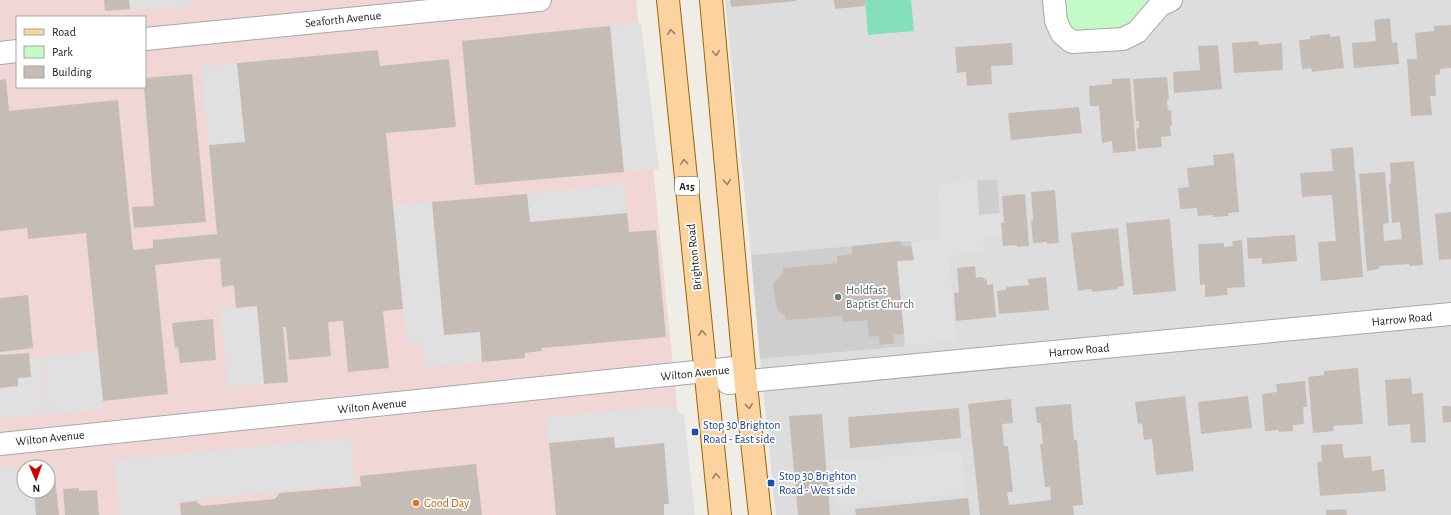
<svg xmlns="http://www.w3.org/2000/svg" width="1451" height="515" font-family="'Alegreya Sans',sans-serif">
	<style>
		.residential { fill: #dedddd }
		.commercial { fill: #f1d6d6; fill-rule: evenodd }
		.religious { fill: #cecece }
		.park { fill: #c4fac8 }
		.pitch { fill: #84dfbb }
		.parking { fill: #e0e0e0 }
		.building { fill: #c5bdb5 }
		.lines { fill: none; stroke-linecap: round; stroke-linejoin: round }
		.minor-casing { stroke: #a7a7a7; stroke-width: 24 }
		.major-casing { stroke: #9b6700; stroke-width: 24 }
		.minor { stroke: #fff; stroke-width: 22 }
		.major { stroke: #fcd39f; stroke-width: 22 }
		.oneway { stroke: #998266 }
		.worship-dot { fill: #6b7280; stroke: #fff; stroke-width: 1.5 }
		.transit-dot { fill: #1a4fb4; stroke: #fff; stroke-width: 1.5 }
		.food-dot { fill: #e8710a; stroke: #fff; stroke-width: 1.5 }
		.labels { text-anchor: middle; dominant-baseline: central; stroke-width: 3.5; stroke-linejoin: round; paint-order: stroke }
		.shield { fill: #fff; stroke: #636363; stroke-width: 1 }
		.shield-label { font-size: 11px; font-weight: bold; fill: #202020 }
		.street-label { font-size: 12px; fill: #202020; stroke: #fff }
		.worship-label { font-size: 12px; fill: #5b616d; stroke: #fff; text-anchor: start }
		.transit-label { font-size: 12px; fill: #164399; stroke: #fff; text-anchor: start }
		.food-label { font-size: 12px; fill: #c56008; stroke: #fff; text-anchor: start }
	</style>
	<rect width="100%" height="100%" fill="#f0ede6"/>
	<path class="residential" d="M725 0H1451V515H776L760 359 957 342 949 256 984 252 983 238 1002 236 997 179 937 184 941 238 751 255Z"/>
	<path class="commercial" d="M0 0H636L688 515H0ZM17 17H145V87H17ZM24 467H48V491H24Z"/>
	<path class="religious" d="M997 179 1002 236 983 238 984 252 949 256 957 342 760 359 751 255 941 238 937 184Z"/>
	<path class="park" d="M1064 0H1152C1146 7 1133 24 1127 27 1114 34 1084 33 1071 29L1066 21Z"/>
	<path class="pitch" d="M865 0H911L914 31 868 35Z"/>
	<path class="parking" d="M129 0H189L190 7 130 9Z
		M641 23 659 169 624 172 610 26Z
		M237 63 245 142 209 145 201 67Z
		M977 180 979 215 1000 213 1002 236 983 238 984 252 949 256 957 342 905 346 897 261 914 260 911 241 941 238 937 184Z
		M624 184 627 213 530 222 527 194Z
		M432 202 444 335 480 332 482 362 425 367 423 342 407 343 393 206Z
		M257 306 264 384 228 387 220 309Z
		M98 351 104 409 50 415 44 357Z
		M43 357 48 414 0 418V388L18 386V378L31 377 29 358Z
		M668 406 684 415 695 515H664V504L669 503 664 443 615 448 614 437 549 443 546 417Z
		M350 438 355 484 178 501 179 515H120L114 460Z
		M961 451 965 494 836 506 832 461Z
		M54 465 55 477 48 478V467H24V491H34L36 515H0V468Z"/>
	<path class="building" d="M104 0H129L130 9 105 11Z
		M730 0H796V1L731 7Z
		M834 0H865V6L835 9Z
		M1390 18 1392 43 1397 42 1399 64 1354 68 1352 43 1376 41 1374 20Z
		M1451 25V68L1440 69V74L1435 75 1436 96H1430L1432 115 1411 116 1407 59H1417L1415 33 1434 31V26Z
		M610 26 624 172 475 185 462 41Z
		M1330 34V37L1340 36 1344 68 1312 72 1311 68 1302 69 1299 40 1310 39V36Z
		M1258 41 1259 45 1282 43 1283 70 1234 73 1232 43Z
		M1012 43 1013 65 991 66 992 84 967 86 966 72 957 73 955 47Z
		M1218 45 1222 89 1174 93 1173 72 1200 70 1198 46Z
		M378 50 380 66 449 59 456 127 386 133 403 309 383 311 389 368 348 372 343 321 328 322 331 356 289 360 286 327H283L288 382 264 384 257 306 236 308 234 285 222 287 220 258 155 265 168 394 103 401 86 233 28 239 27 228 0 231V80L6 79 9 111 118 100 133 250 153 248V240L217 234 209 145 245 142 237 63Z
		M192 74 206 222 134 228 132 207 154 206 144 87H145V78Z
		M1167 77 1169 99 1167 100 1168 111 1171 110 1172 126H1170L1171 136 1161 137 1162 147 1138 149 1136 129 1139 128V121H1136L1133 79Z
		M1130 78 1136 151 1113 153 1112 141 1102 143 1099 106H1090L1089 86 1112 84V79Z
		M1079 107 1082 133 1011 140 1008 113Z
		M1353 147 1363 277 1321 281 1318 242 1336 241 1332 195 1302 197 1300 173 1333 171 1331 149Z
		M1234 153 1239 212 1228 213 1229 216 1213 217V215L1198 216 1197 208 1180 209 1178 188 1189 187 1187 168 1214 165 1213 155Z
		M1414 161 1423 265 1409 266V264L1379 266V269L1367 271 1359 174 1385 172 1389 223 1383 224 1384 241 1402 239 1400 222 1392 223 1389 184 1391 183 1390 163Z
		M1055 190 1059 243 1047 244V242L1033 243 1031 220H1033L1031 192Z
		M527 194 530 222 627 213 629 232 656 230 666 337 542 348 541 351 525 353V358L482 362 480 332 444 335 432 202Z
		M1025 194 1029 246 1017 247V245L1003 246 1001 223H1004L1002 196Z
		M1451 212V259L1439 260 1435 214Z
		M1170 219 1176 291 1133 295 1126 223Z
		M1118 228 1124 286 1117 287 1118 289 1092 292 1091 289 1078 291 1071 233Z
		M1295 235 1297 261 1262 264V258L1248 259 1247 238Z
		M1242 240 1245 287 1227 288 1228 295 1205 297V284L1200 285 1198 244 1224 243V247L1233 246 1232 241Z
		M901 241V246H911L914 260 897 261 904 334 893 335 894 343 880 345 879 336 869 337 867 320 843 322 842 316 785 320V316L777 310 773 283 783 273V268L837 263V256L852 254V246Z
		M975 266 976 278 981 277 987 280V285L993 284 996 317 956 321 954 293H959L957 268Z
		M1046 277 1049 310 999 314 997 291 1006 290V287L1029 285 1028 279Z
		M28 295 33 348 0 352V298Z
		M213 319 216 360 180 363 178 347 175 348 172 323Z
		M29 353 31 377 18 378V386L0 388V355Z
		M1358 368 1363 424 1333 426 1334 431 1313 433 1308 377 1324 375V371Z
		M1411 378 1412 394 1423 393 1426 442 1411 443 1410 424 1388 426 1385 380Z
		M1305 381 1307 407H1303L1304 424 1293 425V431L1279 432V430L1265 431 1262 394 1277 392 1276 384Z
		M1185 396 1194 471 1156 475 1152 439 1144 440 1142 423 1138 424 1135 402Z
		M1248 396 1252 428 1201 434 1198 402Z
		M1011 399 1013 423 1002 424 1004 446H1008L1013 492H1007L1009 505 1051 500 1050 487H1045L1040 444H1043L1041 423H1037L1035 407 1071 404 1074 440H1077L1083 505 1073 506 1074 515H980L968 404Z
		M1442 406H1451V422L1443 423Z
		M959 408 961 438 850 448 848 417Z
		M822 414 830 515H798L789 416Z
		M614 437 615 448 664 443 669 504H664V515H556L549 443Z
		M1342 444 1344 458 1371 456 1372 471 1384 469 1386 491 1320 496 1317 462H1322L1321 445Z
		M476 464 482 515H181L180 503 196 501 202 506 275 499 280 493 361 486 360 476Z
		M55 477 59 515H36L34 491H48V478Z
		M79 488V491L97 490 99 515H65L63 489Z
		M968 498 970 515H856L855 509Z
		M1346 509 1347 515H1326V510Z"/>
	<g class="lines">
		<defs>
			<path id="minor" d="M1054 0 1056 21 1062 34 1072 42 1123 39 1137 32 1160 5 1171 0
				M145 39 540 0
				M0 53 17 51
				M728 383 1451 314
				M0 444 744 367"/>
			<path id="major" d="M668 0 720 515
				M711 0 744 367 760 515"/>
		</defs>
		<use href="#minor" class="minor-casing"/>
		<use href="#major" class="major-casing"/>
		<use href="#minor" class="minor"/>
		<use href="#major" class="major"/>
	</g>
	<defs><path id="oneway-chevron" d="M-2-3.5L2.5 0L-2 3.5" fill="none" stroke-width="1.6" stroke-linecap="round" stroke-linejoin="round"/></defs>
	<g class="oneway">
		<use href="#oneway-chevron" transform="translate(671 32) rotate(-96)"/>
		<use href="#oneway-chevron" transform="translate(716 53) rotate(85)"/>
		<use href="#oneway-chevron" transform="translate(684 162) rotate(-96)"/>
		<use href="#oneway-chevron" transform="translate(727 182) rotate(85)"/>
		<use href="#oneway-chevron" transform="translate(702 333) rotate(-96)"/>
		<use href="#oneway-chevron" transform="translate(749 406) rotate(84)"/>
		<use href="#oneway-chevron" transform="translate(716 476) rotate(-95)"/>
	</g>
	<circle class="worship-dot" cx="838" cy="297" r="4"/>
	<g class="transit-dot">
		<rect x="691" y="428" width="8" height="8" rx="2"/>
		<rect x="767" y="479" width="8" height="8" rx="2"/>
	</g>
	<circle class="food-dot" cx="416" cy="503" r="4"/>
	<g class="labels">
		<rect class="shield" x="675" y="177" width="24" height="18" rx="3"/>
		<g class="shield-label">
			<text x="687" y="186">A15</text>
		</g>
		<g class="street-label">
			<text transform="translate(343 19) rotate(-6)">Seaforth Avenue</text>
			<text transform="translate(694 257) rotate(-96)">Brighton Road</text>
			<text transform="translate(1402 319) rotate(-5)">Harrow Road</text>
			<text transform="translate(1079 350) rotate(-5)">Harrow Road</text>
			<text transform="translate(695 373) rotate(-6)">Wilton Avenue</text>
			<text transform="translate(372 406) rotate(-6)">Wilton Avenue</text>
			<text transform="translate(50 438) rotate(-6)">Wilton Avenue</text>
		</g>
		<g class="worship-label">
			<text x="846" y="290">Holdfast<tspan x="846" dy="14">Baptist Church</tspan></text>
		</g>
		<g class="transit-label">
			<text x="703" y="425">Stop 30 Brighton<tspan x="703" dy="14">Road - East side</tspan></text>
			<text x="779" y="476">Stop 30 Brighton<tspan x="779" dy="14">Road - West side</tspan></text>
		</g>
		<g class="food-label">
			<text x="424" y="503">Good Day</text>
		</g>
	</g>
	<rect x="16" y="16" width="130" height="72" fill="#ffffff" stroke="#a6a6a6"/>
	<rect x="24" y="29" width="20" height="6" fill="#fcd39f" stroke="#a6a6a6"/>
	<text x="52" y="36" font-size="12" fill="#202020">Road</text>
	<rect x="24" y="46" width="20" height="12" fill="#c4fac8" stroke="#a6a6a6"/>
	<text x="52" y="56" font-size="12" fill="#202020">Park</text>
	<rect x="24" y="66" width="20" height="12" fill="#c5bdb5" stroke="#a6a6a6"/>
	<text x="52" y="76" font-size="12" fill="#202020">Building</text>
	<g transform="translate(36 479) rotate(178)"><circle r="19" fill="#ffffff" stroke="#a6a6a6"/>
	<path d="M0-3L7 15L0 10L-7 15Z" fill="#cf0001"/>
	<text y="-6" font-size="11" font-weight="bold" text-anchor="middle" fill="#202020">N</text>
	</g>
</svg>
